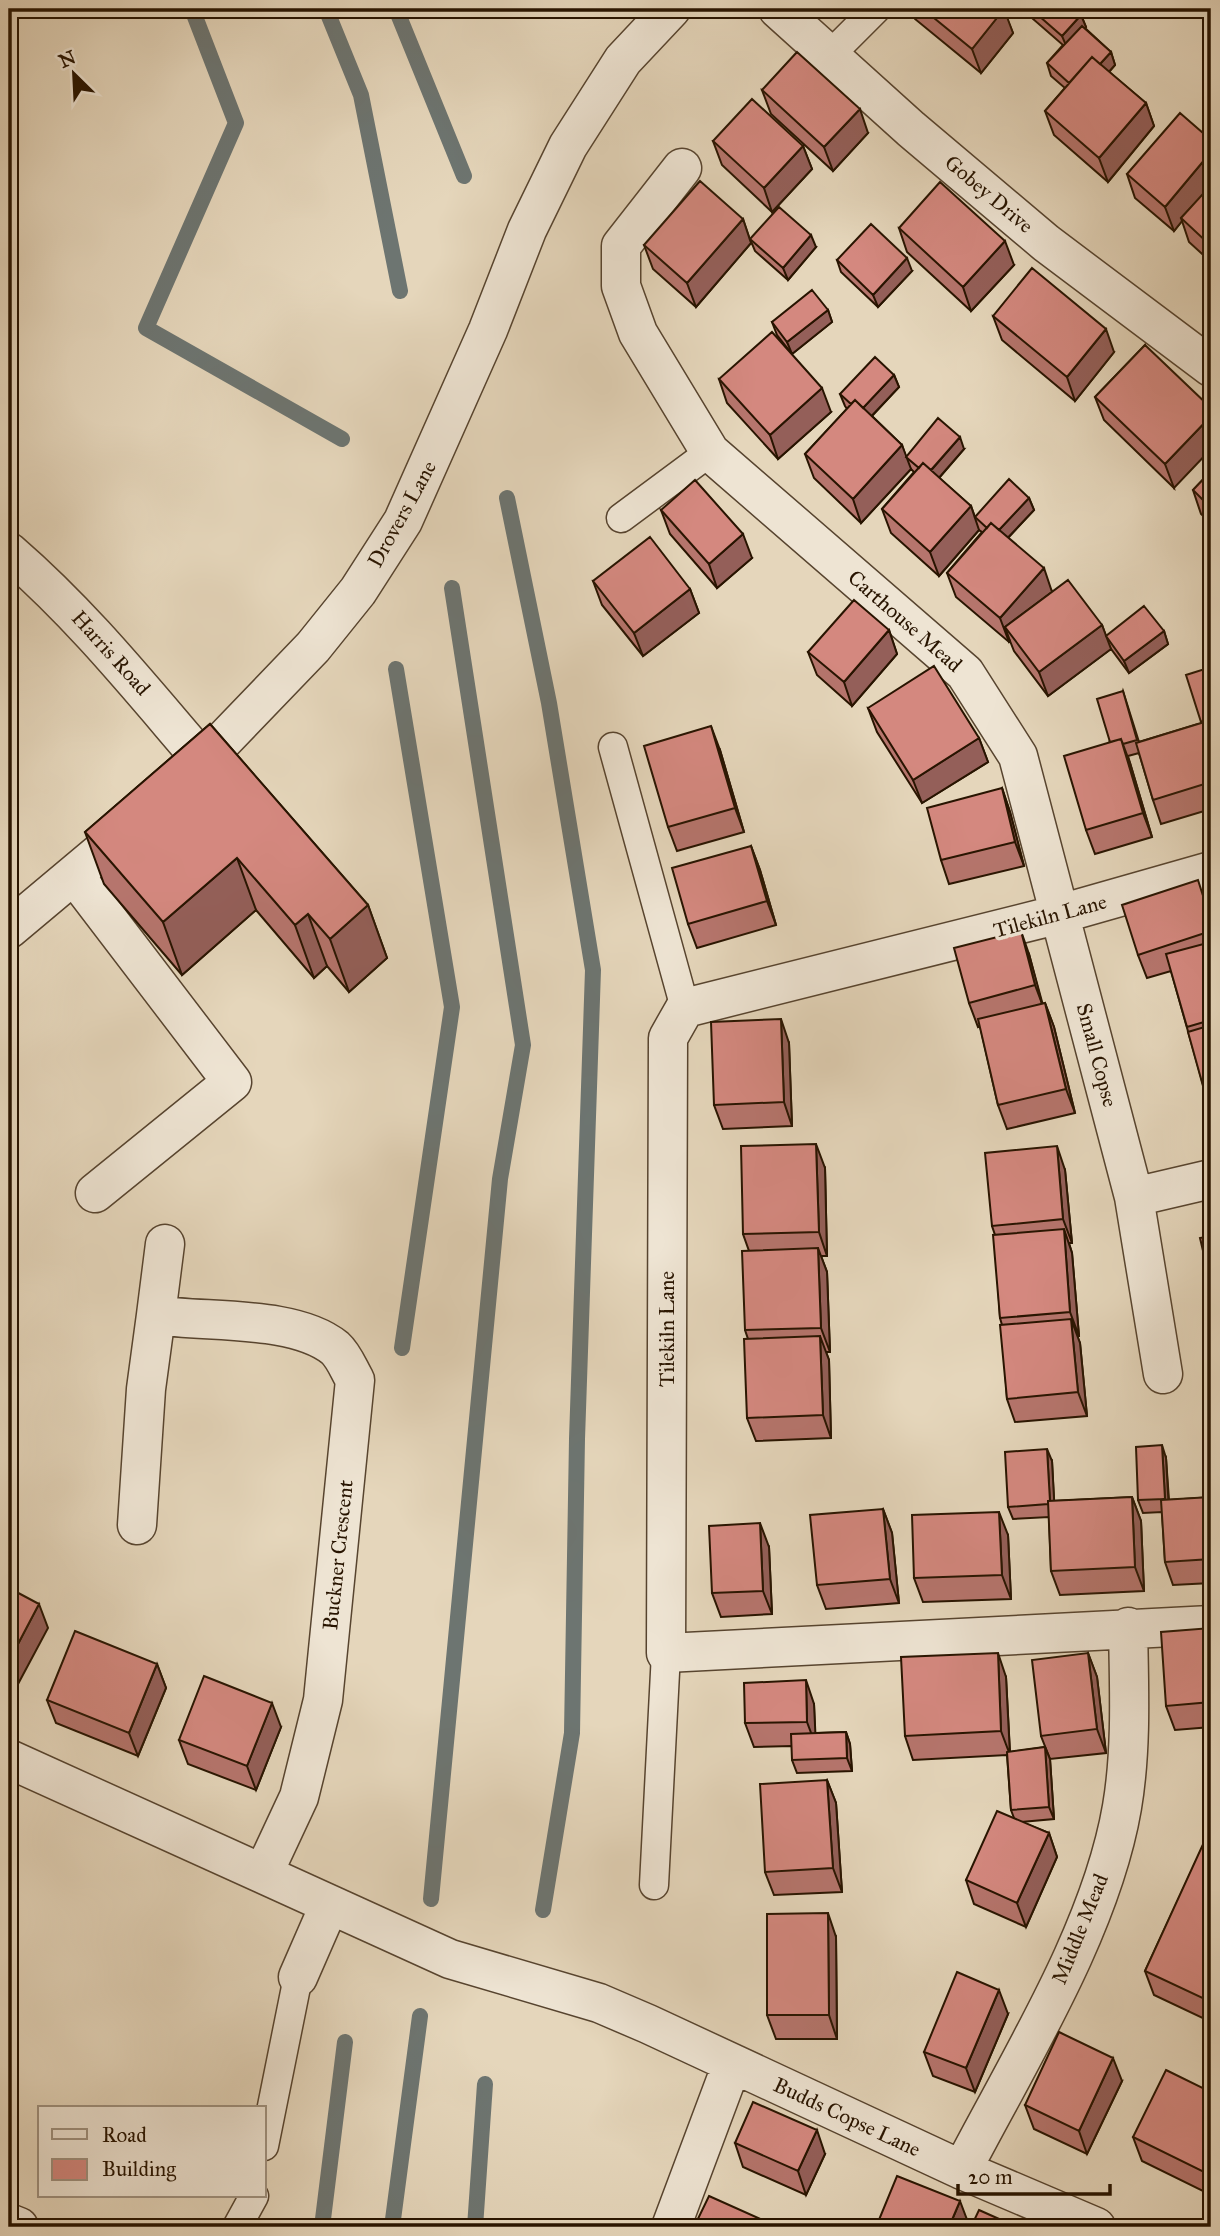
<svg xmlns="http://www.w3.org/2000/svg" width="1220" height="2236" font-family="'IM FELL Great Primer',serif">
	<style>
		.lines { fill: none; stroke-linecap: round; stroke-linejoin: round }
		.stream { stroke: #6d7571; stroke-width: 16 }
		.lane-casing { stroke: #57442f; stroke-width: 31 }
		.street-casing { stroke: #57442f; stroke-width: 41 }
		.lane { stroke: #eee4d3; stroke-width: 28 }
		.street { stroke: #eee4d3; stroke-width: 38 }
		.wall { fill: #b6756d; stroke: #281400; stroke-width: 2 }
		.shaded-wall { fill: #945f59; stroke: #281400; stroke-width: 2 }
		.building { fill: #d4887f; stroke: #281400; stroke-width: 2 }
		.labels { text-anchor: middle; dominant-baseline: central; stroke-width: 7; stroke-linejoin: round; paint-order: stroke }
		.street-label { font-size: 21px; fill: #281400; stroke: #eee4d3 }
	</style>
	<rect width="100%" height="100%" fill="#e5d6bb"/>
	<filter id="stains"><feTurbulence type="fractalNoise" baseFrequency=".00286" numOctaves="4"/><feColorMatrix values="0 0 0 0 .2 0 0 0 0 .09 0 0 0 0 .02 0 0 0 .5 -.17"/></filter>
	<radialGradient id="worn" r=".72"><stop offset=".6" stop-color="#630" stop-opacity="0"/><stop offset="1" stop-color="#630" stop-opacity=".3"/></radialGradient>
	<g class="lines">
		<path class="stream" d="M192 9 236 123 146 328 342 439
			M326 9 361 95 400 291
			M396 9 464 176
			M507 498 549 703 593 970 577 1439 572 1733 543 1910
			M396 669 452 1007 402 1348
			M431 1899 500 1179 523 1045 452 588
			M322 2227 345 2042
			M392 2227 420 2016
			M475 2227 485 2084"/>
		<defs>
			<path id="lane" d="M829 56 876 9
				M621 518 710 452
				M613 747 685 1008
				M654 1885 666 1653
				M264 2146 298 1977
				M237 2227 254 2196"/>
			<path id="street" d="M778 9 911 129 1046 243 1211 367
				M682 168 621 246V286L638 333 710 452 965 673 1018 756 1134 1197 1163 1374
				M9 552C83 616 141 689 204 762
				M189 776 313 647 358 591 403 521 488 330 527 230 568 146 623 60 671 9
				M1211 871 1060 914 685 1008 668 1038 666 1653 1211 1625
				M74 875 232 1082 95 1193
				M9 929 133 825
				M1134 1197 1211 1179
				M156 1315 165 1244
				M9 1759 263 1874 299 1797 323 1700 355 1380C349 1370 344 1356 335 1348 294 1315 208 1323 156 1315L146 1389 137 1525
				M263 1874 450 1959 599 2003 648 2024 962 2170 1096 2227
				M298 1977 329 1906
				M962 2170C1019 2060 1101 1930 1122 1807 1132 1748 1129 1686 1128 1627
				M9 2223 19 2227
				M671 2227 732 2064"/>
		</defs>
		<use href="#lane" class="lane-casing"/>
		<use href="#street" class="street-casing"/>
		<use href="#lane" class="lane"/>
		<use href="#street" class="street"/>
	</g>
	<path class="wall" d="M911 9H1003L1013 33 981 73 915 19Z
		M1024 9H1074L1081 15 1086 27 1085 28 1111 52 1115 65 1109 72 1146 103 1154 126 1108 182 1054 135 1045 111 1065 88 1051 76 1047 63 1063 45 1025 12Z
		M762 90 868 133 833 171 771 114Z
		M1211 140V262L1189 242 1182 221 1174 231 1135 198 1127 174Z
		M713 141 803 146 812 169 772 212 722 165Z
		M743 219 751 243 696 307 653 269 644 245Z
		M899 228 1014 265 971 311 907 252Z
		M750 239 816 247 788 280 755 251Z
		M837 260 912 271 878 307 841 272Z
		M828 310 832 322 792 354 777 335 772 322Z
		M993 316 1114 352 1075 401 1002 340Z
		M1145 345 1174 488 1104 420 1095 397Z
		M894 375 899 387 872 416 902 445 906 457 964 449 939 478 971 506 975 517 1029 498 1034 510 1008 538 1052 591 1102 625 1106 636 1164 631 1168 644 1129 673 1111 649 1048 696 1014 651 1010 641 1009 642 956 597 947 573 982 532 979 530 939 576 891 533 882 509 914 472 911 469 861 523 814 478 805 454 847 409 845 406 840 394Z
		M719 379 831 412 778 459 727 403Z
		M1211 471V523L1201 514 1193 490Z
		M661 510 752 558 717 588 670 534Z
		M593 581 690 589 699 613 643 656 602 605Z
		M889 630 897 654 852 706 817 675 808 652Z
		M1211 667V809L1161 824 1153 800 1139 753 1128 756 1152 837 1095 854 1086 830 1123 691 1139 742 1201 723Z
		M868 708 979 738 988 762 922 803 877 732Z
		M210 724 368 905 387 958 349 992 327 966 314 978 256 910 182 975 104 884 85 832Z
		M720 750 744 832 677 851 668 827Z
		M1002 788 1010 812 1024 866 949 884 941 860Z
		M751 846 760 870 776 925 697 948 688 924Z
		M1211 919V1113L1171 971 1147 978 1138 955Z
		M1029 954 1042 1004 1045 1003 1054 1027 1075 1113 1007 1129 998 1105 980 1026 978 1027 969 1003Z
		M789 1043 792 1126 723 1129 714 1105Z
		M825 1168 827 1256H821L827 1272 830 1352H826L829 1360 831 1438 756 1441 747 1418 748 1339 745 1330 749 1251 743 1234Z
		M1065 1170 1072 1243H1069L1072 1253 1079 1336H1077L1080 1343 1087 1416 1015 1422 1007 1399 1002 1325 1000 1318 995 1235 992 1226Z
		M1166 1458 1169 1500 1211 1497V1583L1173 1585 1165 1562 1162 1512 1143 1513 1138 1500Z
		M1052 1461 1054 1501 1132 1497 1141 1521 1144 1591 1060 1595 1051 1571 1049 1517 1013 1519 1008 1507Z
		M883 1509 892 1533 899 1603 826 1609 817 1585Z
		M1008 1535 1011 1599 923 1602 914 1578Z
		M769 1547 772 1614 721 1617 712 1593Z
		M1211 1628V1727L1175 1730 1166 1706Z
		M1088 1653 1097 1677 1106 1753 1050 1759 1041 1736Z
		M157 1664 166 1688 138 1756 56 1723 47 1700Z
		M1006 1677 1010 1752 1045 1747 1050 1759 1054 1819 1021 1822 1049 1833 1057 1857 1026 1927 974 1904 966 1880 1014 1818 1011 1810 1007 1755 913 1760 905 1736Z
		M814 1704 815 1733 846 1732 850 1744 852 1771 797 1773 792 1760V1746L754 1747 745 1723Z
		M281 1727 256 1790 188 1764 179 1740Z
		M827 1780 836 1803 842 1892 774 1895 765 1872Z
		M1211 1829V2022L1154 1995 1145 1971Z
		M836 1937 837 2039H776L767 2015Z
		M1008 2014 975 2092 933 2076 924 2052Z
		M1122 2081 1087 2154 1034 2129 1025 2105Z
		M1211 2092V2195L1142 2161 1133 2137Z
		M735 2143 825 2154 806 2195 743 2167Z"/>
	<path class="shaded-wall" d="M1004 9 1013 33 981 73 972 49Z
		M1081 15 1086 27 1067 48 1062 36Z
		M1111 52 1115 65 1081 103 1076 90Z
		M1146 103 1154 126 1108 182 1099 158Z
		M860 109 868 133 833 171 824 147Z
		M803 146 812 169 772 212 764 188Z
		M1211 152V187L1181 218 1182 221 1174 231 1165 207Z
		M743 219 751 243 696 307 687 283Z
		M811 235 816 247 788 280 783 268Z
		M1005 241 1014 265 971 311 963 287Z
		M907 258 912 271 878 307 873 295Z
		M828 310 832 322 792 354 787 342Z
		M1106 329 1114 352 1075 401 1067 377Z
		M894 375 899 387 864 424 859 412Z
		M822 388 831 412 778 459 770 435Z
		M1211 416V449L1174 488 1165 464Z
		M960 437 964 449 931 487 927 475Z
		M902 445 911 469 861 523 853 499Z
		M1029 498 1034 510 999 547 995 534Z
		M971 506 979 530 939 576 930 552Z
		M743 534 752 558 717 588 709 564Z
		M1044 568 1052 592 1005 627 1010 641 1009 642 1000 618Z
		M690 589 699 613 643 656 634 633Z
		M1102 625 1111 649 1048 696 1039 672Z
		M889 630 897 654 852 706 844 682Z
		M1164 631 1168 644 1129 673 1124 661Z
		M711 726 720 750 744 832 735 808Z
		M979 738 988 762 922 803 913 780Z
		M1121 739 1130 763 1152 837 1143 813Z
		M1002 788 1010 812 1024 866 1015 842Z
		M751 846 760 870 776 925 767 901Z
		M237 858 256 910 182 975 163 922Z
		M368 905 387 958 349 992 330 939Z
		M308 914 327 966 314 978 295 925Z
		M1021 931 1029 954 1044 1009 1035 985Z
		M1045 1003 1054 1027 1075 1113 1066 1089Z
		M781 1019 789 1043 792 1126 784 1102Z
		M816 1144 825 1168 827 1256 819 1232Z
		M1057 1146 1065 1170 1072 1243 1063 1219Z
		M1064 1229 1072 1253 1079 1336 1070 1312Z
		M818 1248 827 1272 830 1352 821 1328Z
		M1071 1319 1080 1343 1087 1416 1078 1392Z
		M820 1336 829 1360 831 1438 823 1415Z
		M1162 1445 1166 1458 1169 1511 1165 1499Z
		M1047 1449 1052 1461 1055 1516 1050 1504Z
		M1132 1497 1141 1521 1144 1591 1135 1567Z
		M883 1509 892 1533 899 1603 890 1579Z
		M999 1512 1008 1535 1011 1599 1002 1575Z
		M760 1523 769 1547 772 1614 763 1591Z
		M39 1604 48 1628 10 1699 9 1697V1661Z
		M998 1653 1006 1677 1010 1755 1001 1731Z
		M1088 1653 1097 1677 1106 1753 1097 1729Z
		M157 1664 166 1688 138 1756 129 1733Z
		M806 1680 814 1704 816 1746 807 1722Z
		M272 1703 281 1727 256 1790 247 1766Z
		M846 1732 850 1744 852 1771 847 1758Z
		M1045 1747 1050 1759 1054 1819 1049 1807Z
		M827 1780 836 1803 842 1892 833 1868Z
		M1049 1833 1057 1857 1026 1927 1017 1903Z
		M828 1913 836 1937 837 2039 829 2015Z
		M999 1990 1008 2014 975 2092 966 2068Z
		M1113 2058 1122 2081 1087 2154 1079 2131Z
		M817 2130 825 2154 806 2195 798 2171Z
		M1211 2168V2183L1208 2174Z
		M960 2201 969 2225 968 2227H949Z"/>
	<path class="building" d="M923 9H1004L972 49Z
		M1031 9H1074L1081 15 1062 36Z
		M1082 26 1111 52 1100 64 1092 57 1069 83 1047 63Z
		M797 52 860 109 824 147 762 90Z
		M1092 57 1146 103 1099 158 1045 111Z
		M752 99 803 146 764 188 713 141Z
		M1180 113 1211 140V152L1165 207 1127 174Z
		M700 181 743 219 687 283 644 245Z
		M940 182 1005 241 963 287 899 228Z
		M1211 185V246L1181 218Z
		M779 207 811 235 783 268 750 239Z
		M871 224 907 258 873 295 837 260Z
		M1032 268 1106 329 1067 377 993 316Z
		M812 290 828 310 787 342 772 322Z
		M772 332 822 388 770 435 719 379Z
		M1145 345 1211 408V416L1165 464 1095 397Z
		M875 357 894 375 863 408 855 400 851 404 840 394Z
		M855 400 902 445 853 499 805 454Z
		M938 418 960 437 931 470 923 463 919 468 906 457Z
		M923 463 971 506 930 552 882 509Z
		M1211 471V508L1193 490Z
		M1009 479 1029 498 999 530 991 523 987 528 975 517Z
		M695 480 743 534 709 564 661 510Z
		M991 523 1044 568 1000 618 947 573Z
		M650 537 690 589 634 633 593 581Z
		M1068 580 1102 625 1039 672 1005 627Z
		M854 600 889 630 844 682 808 652Z
		M1144 606 1164 631 1124 661 1106 636Z
		M934 666 979 738 913 780 868 708Z
		M1211 667V719L1201 722 1186 675Z
		M1123 691 1137 740 1123 744 1121 739 1110 742 1097 699Z
		M1211 720V782L1153 800 1136 743Z
		M210 724 368 905 330 939 308 914 295 925 237 858 163 922 85 832Z
		M711 726 735 808 668 827 644 746Z
		M1121 739 1143 813 1086 830 1064 756Z
		M1002 788 1015 842 941 860 927 808Z
		M751 846 767 901 688 924 672 868Z
		M1198 880 1211 921V931L1138 955 1122 905Z
		M1021 931 1035 985 969 1003 954 948Z
		M1211 942V1020L1187 1027 1166 954Z
		M1045 1003 1066 1089 998 1105 978 1019Z
		M781 1019 784 1102 714 1105 711 1022Z
		M1211 1025V1103L1208 1104 1188 1032Z
		M816 1144 819 1232 743 1234 741 1146Z
		M1057 1146 1063 1219 992 1226 985 1153Z
		M1064 1229 1070 1312 1000 1318 993 1235Z
		M1211 1236V1285L1200 1238Z
		M818 1248 821 1328 745 1330 742 1251Z
		M1071 1319 1078 1392 1007 1399 1000 1325Z
		M820 1336 823 1415 747 1418 744 1339Z
		M1162 1445 1165 1499 1138 1500 1136 1447Z
		M1047 1449 1050 1501H1048V1504L1008 1507 1005 1452Z
		M1132 1497 1135 1567 1051 1571 1048 1501Z
		M1211 1497V1559L1165 1562 1161 1500Z
		M883 1509 890 1579 817 1585 810 1515Z
		M999 1512 1002 1575 914 1578 912 1515Z
		M760 1523 763 1591 712 1593 709 1526Z
		M9 1588 39 1604 9 1661Z
		M1211 1628V1702L1166 1706 1161 1632Z
		M75 1631 157 1664 129 1733 47 1700Z
		M998 1653 1001 1731 905 1736 901 1657Z
		M1088 1653 1097 1729 1041 1736 1032 1660Z
		M204 1676 272 1703 247 1766 179 1740Z
		M806 1680 807 1722 745 1723 744 1683Z
		M846 1732 847 1758 792 1760 791 1734Z
		M1045 1747 1049 1807 1011 1810 1007 1752Z
		M827 1780 833 1868 765 1872 760 1784Z
		M997 1811 1049 1833 1017 1903 966 1880Z
		M1210 1829H1211V2002L1145 1971Z
		M828 1913 829 2015H767V1914Z
		M957 1972 999 1990 966 2068 924 2052Z
		M1059 2032 1113 2058 1079 2131 1025 2105Z
		M1166 2070 1211 2092V2168L1208 2174 1133 2137Z
		M753 2102 817 2130 798 2171 735 2143Z
		M897 2176 960 2201 949 2227H876Z
		M709 2196 776 2226V2227H694Z
		M979 2210 1017 2227H971Z"/>
	<g class="labels">
		<g class="street-label">
			<text transform="translate(989 194) rotate(40)">Gobey Drive</text>
			<text transform="translate(402 514) rotate(-61)">Drovers Lane</text>
			<text transform="translate(905 621) rotate(41)">Carthouse Mead</text>
			<text transform="translate(111 653) rotate(48)">Harris Road</text>
			<text transform="translate(1050 916) rotate(-15)">Tilekiln Lane</text>
			<text transform="translate(1097 1055) rotate(75)">Small Copse</text>
			<text transform="translate(667 1329) rotate(-90)">Tilekiln Lane</text>
			<text transform="translate(338 1555) rotate(-84)">Buckner Crescent</text>
			<text transform="translate(1080 1929) rotate(-68)">Middle Mead</text>
			<text transform="translate(847 2117) rotate(25)">Budds Copse Lane</text>
		</g>
	</g>
	<rect width="1220" height="2236" fill="none" stroke="#e5d6bb" stroke-width="35"/>
	<rect x="10" y="10" width="1199" height="2215" fill="none" stroke="#281400" stroke-width="3.5"/>
	<rect x="18" y="18" width="1185" height="2201" fill="none" stroke="#281400" stroke-width="2"/>
	<rect x="38" y="2106" width="228" height="91" fill="#eee4d3" stroke="#9f917f" stroke-width="2"/>
	<rect x="52" y="2129" width="35" height="10" fill="#eee4d3" stroke="#9f917f" stroke-width="2"/>
	<text x="102" y="2142" font-size="21" fill="#281400">Road</text>
	<rect x="52" y="2159" width="35" height="21" fill="#d4887f" stroke="#9f917f" stroke-width="2"/>
	<text x="102" y="2176" font-size="21" fill="#281400">Building</text>
	<g transform="translate(74 74) rotate(336)" stroke="#eee4d3" stroke-width="5" paint-order="stroke">
	<path d="M0-5L12 26L0 18L-12 26Z" fill="#281400"/>
	<text y="-10" font-size="19" font-weight="bold" text-anchor="middle" fill="#281400">N</text>
	</g>
	<path d="M958 2184v10h152v-10" fill="none" stroke="#281400" stroke-width="3.5"/>
	<text x="968" y="2184" font-size="21" fill="#281400" stroke="#eee4d3" stroke-width="5" paint-order="stroke">20 m</text>
	<rect width="100%" height="100%" filter="url(#stains)"/>
	<rect width="100%" height="100%" fill="url(#worn)"/>
</svg>
